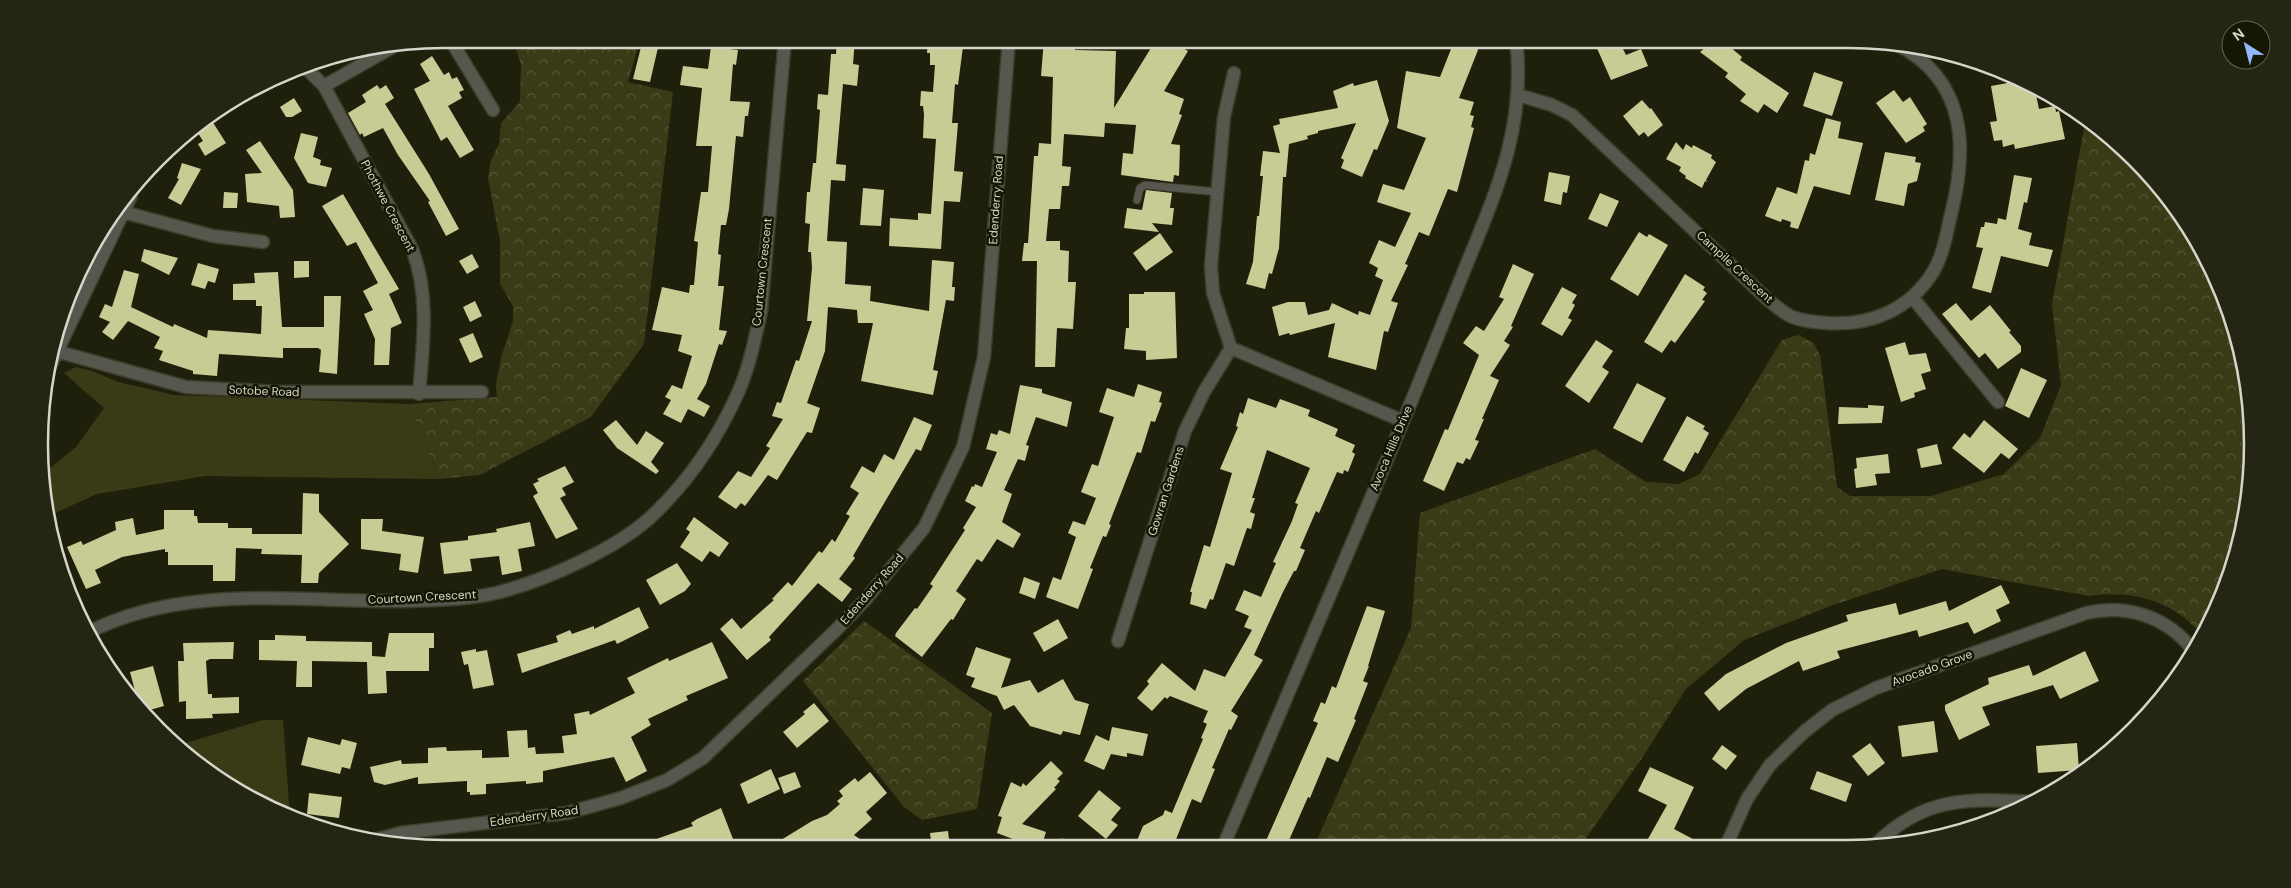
<svg xmlns="http://www.w3.org/2000/svg" width="2291" height="888" font-family="'DM Sans',sans-serif">
	<style>
		.grass { fill: #3a3b16 }
		.forest { fill: url(#forest-crowns) }
		.building { fill: #c9cb95 }
		.lines { fill: none; stroke-linecap: round; stroke-linejoin: round }
		.lane-casing { stroke: #3c3d2a; stroke-width: 9 }
		.street-casing { stroke: #3c3d2a; stroke-width: 15 }
		.lane { stroke: #57574e; stroke-width: 7 }
		.street { stroke: #57574e; stroke-width: 12 }
		.labels { text-anchor: middle; dominant-baseline: central; stroke-width: 5; stroke-linejoin: round; paint-order: stroke }
		.street-label { font-size: 12px; fill: #d5d6ca; stroke: #161604 }
		.rim { fill: none; stroke: #d5d6ca; stroke-width: 2.5 }
	</style>
	<defs>
		<pattern id="forest-crowns" width="20" height="18" patternUnits="userSpaceOnUse" patternTransform="scale(1.25)"><rect width="20" height="18" fill="#3a3b16"/><path d="M2 6a3 3 0 1 1 6 0M12 15a3 3 0 1 1 6 0" fill="none" stroke="#565737"/></pattern>
	</defs>
	<rect width="100%" height="100%" fill="#1f200c"/>
	<path class="grass" d="M76 367 92 371 118 382 174 395 409 404 440 479 205 476 97 494 46 517 45 472 76 447 104 408 64 373Z
		M263 720H283L290 817C249 802 208 777 179 745Z"/>
	<path class="forest" d="M513 39H640L628 82 673 92 644 344 591 417 480 475 440 479 409 404 497 397 496 385 501 358 513 321V306L500 284V241L488 178 491 160 499 144 501 123 520 102 521 65Z
		M2086 118 2152 177 2198 242 2231 314 2249 391 2251 471 2238 549 2200 633C2172 600 2131 590 2089 596L1942 569 1833 605 1744 640 1686 689 1642 758 1580 847H1314L1411 628 1420 513 1595 449 1646 482 1679 484 1700 474 1782 340 1798 335 1813 342 1820 355 1837 487 1850 496H1931L2004 474 2040 438 2061 385 2052 304Z
		M864 621 992 713 977 809 922 820 904 807 803 681Z"/>
	<path class="building" d="M643 39H660L650 82 633 79Z
		M837 39H855L853 64 859 65 857 86 843 84 836 164 846 165 845 181 831 180 827 241 847 242 845 284 871 286 870 301 929 311 932 260 954 262 952 287H955L954 301 946 300 933 370 938 371 933 395 861 381 873 323H858L857 310 828 307 825 351 807 403 820 408 812 433 807 432 777 480 768 475 745 506 741 503 736 509 718 497 738 471 751 477 770 448 766 446 783 419 772 416 777 402 781 403 796 360 799 361 812 321H807L812 268 811 252H808L810 224 805 223 807 192H810L813 163H816L820 110 817 109 818 94 828 95 831 54H836Z
		M928 39H964L958 85 955 84 952 123H958L954 171 963 172 960 202 944 201 941 249 889 246 890 218 918 220V213L931 214 936 139 923 138 924 114 923 106H920L921 91 933 92 935 65H930V53H927Z
		M1044 39H1072L1071 45H1075V50L1116 51 1114 108 1154 43 1164 49 1169 40 1188 51 1164 91 1184 99 1179 114 1182 115 1171 144 1180 145 1179 176 1174 175 1173 182 1121 175 1123 153 1133 154 1136 125 1105 123 1104 137 1064 134 1062 166 1071 167 1069 186H1062L1060 209H1049L1046 241H1060V250L1069 251 1068 282H1076L1073 329 1057 328 1055 367H1035L1037 261H1022L1024 243H1028L1034 156H1038L1039 143 1051 144 1053 77 1041 76Z
		M1455 39H1475L1478 50 1459 98 1474 102 1470 115 1474 116 1471 127 1474 128 1457 192 1448 189 1429 236 1419 232 1405 264 1408 265 1391 301 1398 303 1388 332 1384 331 1376 370 1328 357 1335 323 1290 335 1289 333 1279 336 1272 307 1288 302H1305L1308 315 1329 310 1332 303 1358 315 1359 311 1370 315 1383 280 1375 276 1378 268 1369 263 1379 240 1395 247 1411 213 1377 202 1383 184 1404 190 1426 138 1397 128 1406 71 1440 77Z
		M1614 39H1618L1626 55 1641 49 1648 66 1611 80 1596 46Z
		M1716 39H1736L1730 47 1742 57 1740 60 1789 93 1777 113 1764 104 1758 113 1740 101 1746 94 1725 77 1728 73 1700 52Z
		M711 47 738 50 736 65 733 64 730 101 750 102 748 116H745L743 137 736 136 729 209 726 225H721L718 254 721 255 718 286H724L719 330 727 331 722 345 719 344 706 384 697 399 710 406 704 417 688 409 681 423 663 414 671 400 665 397 672 385 682 389 692 356 678 351 682 335 652 330 662 287 689 293 690 285H694L698 242 694 241 701 192H708L712 146H696L702 88 680 85 683 66 708 69Z
		M432 56 444 75 449 72 452 79 457 77 464 90 459 92 462 98 448 106 474 150 460 158 447 137 441 141 414 89 430 81 420 64Z
		M1814 72 1843 82 1832 116 1803 106Z
		M1377 80 1389 121 1377 150 1374 149 1362 177 1341 168 1344 160 1341 158 1356 123 1318 131V133L1307 136 1308 139 1289 144 1286 177H1283L1279 248 1272 274 1269 273 1265 289 1246 284 1253 262 1257 216H1259L1263 176H1260L1263 151 1280 153 1273 126 1280 124 1279 119 1338 108 1333 91 1353 83 1354 86Z
		M2024 80 2034 85 2039 109 2055 106 2056 112 2059 111 2065 139 2015 149 2014 144 2003 147 2002 140 1994 141 1990 122 1997 121 1991 86Z
		M377 85 380 89 386 85 394 98 385 104 429 174 459 229 446 236 428 202 430 201 398 155 383 128 364 137 362 133 360 135 348 113 366 102 362 95Z
		M1894 90 1903 102 1910 97 1927 124 1923 127 1925 131 1906 143 1876 103Z
		M294 98 302 111 292 117H286L280 107Z
		M1642 100 1650 109 1651 108 1663 125 1648 137 1644 132 1639 136 1623 116Z
		M1826 118 1841 122 1838 138 1863 143 1850 195 1814 186 1798 229 1790 227 1791 222 1782 219 1781 222 1765 216 1777 187 1797 194 1805 160 1809 161 1810 153 1815 155Z
		M212 121 226 143 205 156 198 144 203 141 196 130Z
		M301 133 318 137 313 157 321 160 320 165 332 168 326 187 308 183 294 158Z
		M260 141 293 190 295 217 280 218 279 206 247 202 245 174 262 173 246 150Z
		M1676 142 1683 150 1686 144 1692 148 1693 145 1712 155 1711 158 1716 162 1706 180 1707 182 1705 181 1702 188 1685 178 1686 176 1679 171 1681 167 1666 159Z
		M1885 152 1916 157 1915 162 1921 163 1917 181 1908 184 1904 206 1875 200Z
		M182 163 201 169 181 205 168 198 179 179 177 178Z
		M1549 172 1570 176 1567 193 1563 192 1561 205 1544 201Z
		M2014 175 2032 178 2027 203 2024 202 2018 229 2032 233 2029 245 2053 250 2048 267 2001 256 1991 293 1972 288 1983 248 1976 247 1981 227H1984L1985 222 1997 224 1998 218 2006 220Z
		M863 188 884 190 881 226 860 225Z
		M1146 190 1172 193 1170 208H1174L1172 225 1152 223 1159 232 1124 228 1127 208 1142 210Z
		M224 192 238 193 237 208H223Z
		M1600 193 1619 201 1607 227 1588 219Z
		M343 194 399 289 389 294 402 323 391 328 389 365H374L375 339 364 314 373 310 363 291 378 283 356 242 347 246 322 206Z
		M1639 232 1647 237 1649 234 1668 245 1638 296 1610 279Z
		M1160 233 1173 252 1146 271 1133 253Z
		M144 249 178 258 169 275 141 261Z
		M472 254 479 267 467 274 459 261Z
		M294 261H309V277L294 278Z
		M198 263 219 269 215 283 208 281 205 289 191 285Z
		M1513 264 1534 274 1511 326 1513 327 1504 341 1510 345 1490 376 1499 380 1482 419H1484L1475 440 1479 441 1470 460 1466 458 1463 464 1457 462 1444 491 1423 481 1445 429 1448 430 1479 355 1463 343 1476 326 1484 331 1504 299 1499 297Z
		M124 270 139 274 131 307 173 327 174 324 207 338 208 330 261 334 262 306H256V300H233V284L255 283 254 273 278 272 282 327H324V296H341L337 374 319 372 321 350 318 348H283V358L219 354 217 376 193 374V371L159 360 163 351 154 348 160 337 128 321 113 340 102 332 110 322 99 317 105 304 112 307Z
		M1685 274 1705 287 1703 290 1707 293 1702 300 1705 301 1675 343 1671 340 1662 353 1644 342Z
		M1562 287 1577 295 1572 303 1575 305 1568 318 1572 320 1562 336 1541 324Z
		M1144 292H1175L1177 358 1146 360V351L1124 349 1126 328H1129V294H1144Z
		M475 301 482 316 470 322 463 307Z
		M1956 303 1971 321 1990 305 2011 331 2009 332 2021 346V352L1998 369 1985 353 1979 358 1942 314Z
		M473 333 483 357 470 363 459 339Z
		M1596 340 1613 351 1602 367 1609 372 1589 403 1565 386Z
		M1905 342 1909 355 1926 353 1931 371 1921 374 1926 389 1914 393 1915 397 1901 402 1885 348Z
		M2021 368 2047 380 2029 418 2005 406Z
		M1637 383 1666 398 1642 443 1613 428Z
		M1138 384 1162 392 1159 402 1162 403 1155 422 1151 421 1141 453 1137 452 1109 524 1111 525 1106 537 1103 536 1090 568 1093 569 1078 609 1046 597 1053 577 1061 580 1076 537 1068 533 1073 521 1085 525 1096 498 1081 492 1092 464 1098 466 1114 417 1099 412 1107 388 1134 397Z
		M1020 385 1042 389V393L1072 402 1067 427 1036 417 1026 445 1029 446 1025 461 1018 459 1004 490 1012 494 1002 522 1021 534 1013 548 997 539 982 562 977 559 956 591 966 599 953 620 951 619 922 657 895 636 896 633 915 608 917 609 933 586 930 584 965 530 963 528 976 507 965 501 972 486 974 487 975 484 982 487 997 452 986 449 991 433 997 435 999 430 1010 434Z
		M1248 398 1276 408 1280 399 1310 410 1308 416 1338 429 1335 436 1355 445 1352 452 1355 454 1348 472 1344 470 1343 474 1337 472 1319 513 1316 511 1300 548 1305 550 1296 571H1294L1283 592 1254 655 1263 660 1231 711 1238 716 1231 730 1229 729 1212 768 1215 769 1201 803 1192 799 1173 847 1134 848 1143 826 1163 815 1165 810 1172 813 1203 739 1201 738 1207 724 1203 722 1208 711 1170 696 1167 699 1165 697 1152 711 1137 698 1149 684 1147 681 1162 663 1195 691 1204 669 1225 677 1252 630 1244 627 1249 616 1235 610 1244 590 1261 597 1276 563 1273 562 1292 521 1298 504 1295 503 1310 468 1267 450 1252 498H1255L1250 512 1255 514 1251 529 1247 528 1234 566 1226 563 1213 600 1210 599 1206 609 1190 604 1192 592H1190L1204 545 1210 547 1232 473 1220 469 1238 427 1236 426 1240 412 1243 414Z
		M1868 405 1884 406 1882 423 1838 424 1839 407 1868 408Z
		M1687 416 1705 426 1703 429 1709 433 1698 454 1695 452 1684 472 1663 460Z
		M914 417 932 425 921 451 916 449 853 556 855 558 839 579 852 589 842 602 818 583 769 637 771 640 747 660 720 629 732 618 741 629 774 600 772 599 788 582 792 586 819 551 822 553 832 539 835 542 850 516 846 514 859 493 850 487 862 466 874 473 884 454 894 460Z
		M616 420 637 445 646 431 664 443 651 462 659 471 656 474 617 448 603 430Z
		M1984 420 2018 449 2009 459 2001 453 1984 473 1952 448 1964 433 1970 438Z
		M1937 444 1942 464 1921 468 1917 449Z
		M1888 454 1890 473 1875 474 1877 485 1856 488 1854 469 1857 468 1856 458Z
		M565 466 574 482 562 488 566 495 560 498 578 529 556 539 533 496 538 493 533 484 539 481 537 479Z
		M303 493 319 494V512L349 544 319 573 318 583H301L302 555 261 554 262 549 236 548 235 581H213V565H168V552H165V549L122 557 95 570 101 583 86 589 67 547 81 541 83 545 116 530 115 522 133 518 136 535 164 529V510H194V516H197L198 523H228V528H252V534H302Z
		M694 517 729 543 719 557 710 551 702 562 680 547 690 532 686 529Z
		M361 519H383L382 531 424 537 418 573 399 570 401 554 361 549Z
		M530 522 535 546 518 549 522 571 502 575 499 556 470 559 472 571 444 574 440 543 468 540V536L497 532 496 529Z
		M677 563 691 584 685 591 660 605 646 580Z
		M1024 577 1040 583 1035 599 1019 593Z
		M2001 585 2010 603 1996 610 2001 621 1974 634 1968 622 1919 637 1917 630 1837 651 1840 658 1803 671 1799 661 1746 689 1719 711 1704 693 1726 674 1786 643 1848 621 1846 615 1896 603 1899 615 1946 601 1949 611Z
		M1367 606 1385 611 1368 666H1369L1363 681 1368 683 1354 719 1356 720 1338 762 1327 757 1310 798 1308 797 1286 847H1275L1265 843 1318 723 1313 721 1321 702 1325 704 1332 686 1336 688Z
		M639 607 649 628 617 644 615 640 522 673 517 654 558 642 556 636 570 630 572 634 594 626V629Z
		M1058 619 1068 638 1044 652 1033 633Z
		M389 633H434V648H429V671H386L387 693 368 694 367 662 312 661V687H296L297 661 259 660V640H275V635L306 636V641L372 642V656L385 657Z
		M234 642 233 659H210L206 661 208 694H212V698L239 697V713L212 714 213 718 186 719V701L179 702 178 661H184L183 643Z
		M712 642 728 678 686 696 688 700 648 719 651 725 631 737 647 771 626 782 614 757 543 771V782L526 784V781L486 784V794L470 795V792H467V781L418 784V777L385 785 374 782 370 767 401 760 402 764 428 763V748L446 747 447 751 482 750V758L509 757 507 731 527 730 528 748 535 747 536 754 564 753 562 736 577 734 574 714 589 711 590 715 635 693 627 678 668 658 669 661Z
		M976 647 1011 659 1001 688 1030 680 1038 693 1063 679 1075 700 1089 704 1080 735 1063 731 1061 735 1030 726 1014 705 1004 710 997 696 971 687 975 678 966 675Z
		M476 649V652L487 650 494 685 473 689 468 664 464 665 461 652Z
		M2085 651 2099 681 2060 699 2053 685 1982 707 1990 725 1959 740 1945 710V705L1989 684 1988 678 2029 665 2033 676Z
		M153 666 164 706 146 711 138 702 130 672Z
		M814 703 829 721 797 748 783 732 805 714 803 712Z
		M1934 721 1938 752 1902 757 1898 726Z
		M1112 727 1148 734 1143 756 1127 753V757L1111 754 1104 770 1084 761 1096 735 1109 741Z
		M308 737 340 745 342 739 357 743 350 769 342 767 340 774 301 765Z
		M1870 743 1885 763 1868 776 1852 756Z
		M2077 743 2079 770 2038 773 2036 746Z
		M1722 745 1737 756 1726 770 1712 759Z
		M1051 761 1063 773 1057 779 1060 781 1054 788 1056 789 1022 824 1046 832 1041 848H1009L1013 839 997 833 1002 817 998 816 1011 782 1021 787 1023 783 1026 786Z
		M1650 767 1694 787 1674 829 1706 846H1644L1667 805 1638 791Z
		M771 769 780 789 748 804 740 784Z
		M1817 771 1852 784 1846 802 1810 789Z
		M795 772 801 787 784 794 778 778Z
		M870 772 887 793 866 812 872 819 854 835 873 848H768L812 821 827 815 840 804 837 801 843 796 839 791 855 778 858 782Z
		M1099 790 1121 808 1111 820 1118 825 1106 839 1078 816Z
		M309 793 342 797 339 818 307 814Z
		M721 808 733 839 708 849H634V847L693 826 691 823 697 819Z
		M948 831 950 848H932L930 833Z"/>
	<g class="lines">
		<defs>
			<path id="lane" d="M1137 200 1140 188 1145 185 1218 192"/>
			<path id="street" d="M450 39 493 110
				M303 65 324 86 412 249C430 294 423 346 419 394
				M1234 73 1224 117 1211 266 1213 293 1231 348 1403 421
				M324 86 391 48
				M1518 95 1552 105 1572 115 1768 300C1775 305 1782 312 1790 316 1801 321 1814 322 1827 323 1871 326 1909 310 1933 272 1944 254 1947 230 1952 210 1968 145 1965 80 1898 45
				M123 212 213 236 263 242
				M1912 297 1998 402
				M52 350 186 387 278 392H482
				M46 375 131 196
				M87 633C184 583 297 602 401 601 432 600 467 600 496 593 544 581 620 548 655 513 689 480 717 439 737 395 749 369 755 339 761 311L785 39
				M1118 641 1185 431 1204 392 1231 348
				M375 840 400 833 567 813 621 798 667 780 703 758 837 629 866 599 924 528 963 447 984 357 1009 39
				M1726 846 1747 799 1770 765 1804 732 1832 710 1876 688 2086 613C2127 604 2166 616 2193 650
				M1874 846C1923 796 1969 798 2034 802
				M1223 847C1287 695 1353 543 1416 390 1433 347 1451 304 1468 261 1499 186 1526 122 1516 39
				M1062 848V845"/>
		</defs>
		<use href="#lane" class="lane-casing"/>
		<use href="#street" class="street-casing"/>
		<use href="#lane" class="lane"/>
		<use href="#street" class="street"/>
	</g>
	<g class="labels">
		<g class="street-label">
			<text transform="translate(996 200) rotate(-86)">Edenderry Road</text>
			<text transform="translate(388 206) rotate(62)">Phothwe Crescent</text>
			<text transform="translate(1735 267) rotate(43)">Campile Crescent</text>
			<text transform="translate(762 272) rotate(-84)">Courtown Crescent</text>
			<text transform="translate(264 391) rotate(2)">Sotobe Road</text>
			<text transform="translate(1391 448) rotate(-67)">Avoca Hills Drive</text>
			<text transform="translate(1166 491) rotate(-72)">Gowran Gardens</text>
			<text transform="translate(872 589) rotate(-49)">Edenderry Road</text>
			<text transform="translate(422 597) rotate(-3)">Courtown Crescent</text>
			<text transform="translate(1932 668) rotate(-20)">Avocado Grove</text>
			<text transform="translate(534 816) rotate(-8)">Edenderry Road</text>
		</g>
	</g>
	<path d="M0 0H2291V888H0ZM444 48H1848A396 396 0 0 1 2244 444V444A396 396 0 0 1 1848 840H444A396 396 0 0 1 48 444V444A396 396 0 0 1 444 48Z" fill="#252514" fill-rule="evenodd"/>
	<path class="rim" d="M444 48H1848A396 396 0 0 1 2244 444V444A396 396 0 0 1 1848 840H444A396 396 0 0 1 48 444V444A396 396 0 0 1 444 48Z"/>
	<g transform="translate(2246 45) rotate(324)"><circle r="24" fill="#161604" stroke="#626353"/>
	<path d="M0-4L9 19L0 12L-9 19Z" fill="#92b7fd"/>
	<text y="-8" font-size="14" font-weight="bold" text-anchor="middle" fill="#d5d6ca">N</text>
	</g>
</svg>
